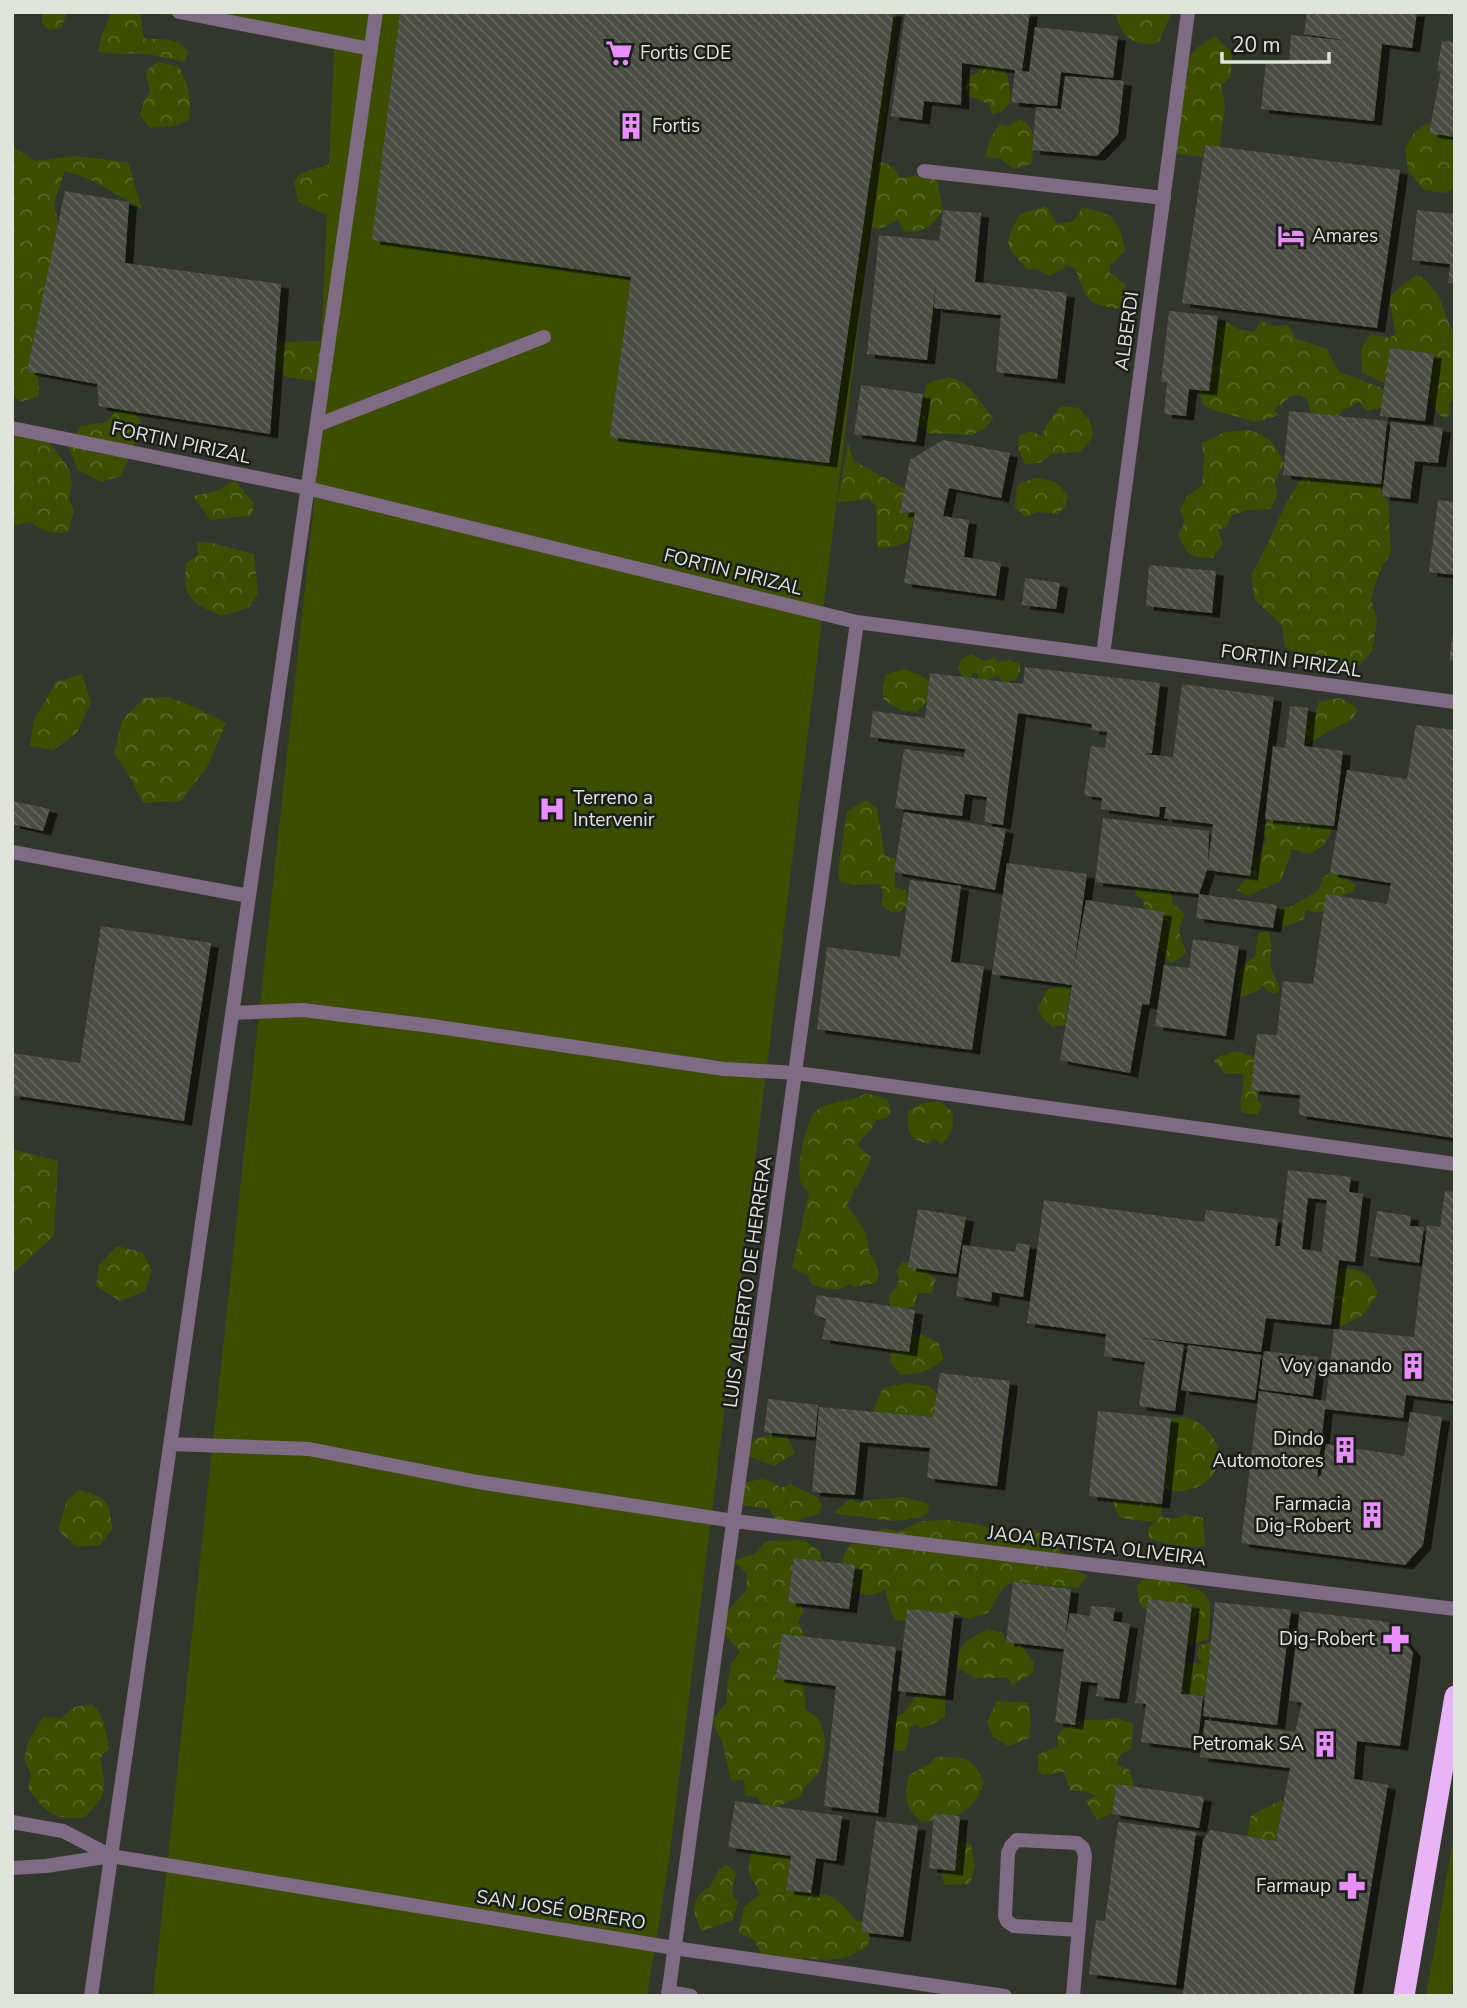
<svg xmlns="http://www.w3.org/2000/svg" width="1467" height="2008" font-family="'Nunito Sans',sans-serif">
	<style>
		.forest { fill: url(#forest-crowns) }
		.green { fill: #3d4e02 }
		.building { fill: url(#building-back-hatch); fill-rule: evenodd; filter: url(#shadow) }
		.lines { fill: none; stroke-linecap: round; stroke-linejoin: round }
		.lane { stroke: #806b85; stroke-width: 14 }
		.street { stroke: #806b85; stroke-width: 14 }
		.highway { stroke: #e8b4f5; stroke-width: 21 }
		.labels { text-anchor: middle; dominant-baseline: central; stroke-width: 5; stroke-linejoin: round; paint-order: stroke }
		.poi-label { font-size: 19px; fill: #e1e3dd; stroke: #1b1d18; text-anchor: end }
		.street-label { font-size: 19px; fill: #e1e3dd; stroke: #1b1d18 }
	</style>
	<defs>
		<pattern id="forest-crowns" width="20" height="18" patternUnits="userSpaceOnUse" patternTransform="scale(1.75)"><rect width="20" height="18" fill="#3d4e02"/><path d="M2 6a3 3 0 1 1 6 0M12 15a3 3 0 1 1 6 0" fill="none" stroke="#596726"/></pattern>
		<pattern id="building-back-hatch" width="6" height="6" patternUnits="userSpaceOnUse" patternTransform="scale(1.75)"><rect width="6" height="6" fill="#4a4d43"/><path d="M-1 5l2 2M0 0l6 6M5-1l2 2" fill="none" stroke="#64665e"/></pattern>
		<filter id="shadow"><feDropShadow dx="8" dy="4.5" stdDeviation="0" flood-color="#0009"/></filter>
	</defs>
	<rect width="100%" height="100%" fill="#33362c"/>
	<path class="forest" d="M42 12H67L61 28 49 30 42 23Z
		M112 12H140L144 38C160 41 178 35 188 52L185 62C171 60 159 55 145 54 128 52 114 56 98 51L101 36Z
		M1110 12H1172L1158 43C1133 47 1122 37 1115 13Z
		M1215 36 1232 53 1231 76 1221 86 1225 104 1220 147 1205 145 1202 157 1178 154 1172 135 1179 81 1189 75 1181 64 1197 48Z
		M158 62 178 66C189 83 192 100 189 120L174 126 150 128 140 115 144 101 150 92 146 71Z
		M978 65 1003 68 1008 77 1011 102 1001 112 992 114 989 104 969 96 965 87 967 77 979 72Z
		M1019 119C1040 129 1032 144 1032 164L1013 169 1001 159 985 157 989 142 999 124 1008 126Z
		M1446 120 1455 124V188L1445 193 1424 190 1408 171 1405 149 1415 131 1426 124Z
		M12 146 35 161 73 156 128 162 142 209 93 181 65 171 54 202 62 243 38 351 39 396 20 402 12 394Z
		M350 159 342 222 298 202 294 182 300 174 310 170Z
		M879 161 893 167 900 178 920 175 937 179 943 210C934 224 922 235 904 231L898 220 882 228 871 227Z
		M1046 206 1057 224 1073 221 1083 207 1110 215 1121 232 1125 251 1110 266V273L1125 284 1127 297 1120 309C1083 304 1089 300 1075 269L1065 264V268L1049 276 1037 269H1027C1003 244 1004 243 1020 214Z
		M1416 275 1425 279 1439 297 1449 324 1455 334V397L1449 404 1450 415 1444 418C1423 404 1431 376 1434 354L1390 348 1385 383 1362 373 1361 349 1370 334 1389 338 1396 334 1389 299C1396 287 1406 285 1416 275Z
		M1224 321 1238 329 1254 332 1261 321 1274 326 1288 325 1295 338 1327 349 1338 371 1384 389 1382 408 1366 411 1360 402 1345 409 1338 416 1311 414 1308 401 1301 395 1291 396 1274 410 1279 415 1256 422 1213 410 1203 405 1199 390 1209 391 1217 325Z
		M326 341 320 382 287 377 275 370 272 357 280 342Z
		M949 377C972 383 979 401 993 418L985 428 972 435 928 433 918 425 927 383Z
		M1061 406 1079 408 1090 421 1093 436 1081 452 1052 454 1040 463 1024 464 1017 444 1020 435 1031 431 1042 436 1048 422Z
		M132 409 141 422C138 441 128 458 121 476L101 482 78 470 69 448 80 426 107 422 115 412Z
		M1247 430C1270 436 1274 443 1284 463L1275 482 1277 496 1271 509 1248 510 1232 515 1226 527 1218 530 1223 543 1213 558C1189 558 1187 555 1178 534L1185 522 1180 510 1187 496 1202 486 1204 462 1202 443 1225 432Z
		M44 435 70 470 72 484 69 499 74 510 69 531C54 536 43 531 30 522L12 526V436Z
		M848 445 854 461 905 489 900 513 915 512 908 542 891 547 877 548 876 505 867 499 837 503Z
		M1303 477 1381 484 1382 496 1388 501 1391 552 1379 573 1371 598 1377 621 1372 651 1359 666C1330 667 1309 663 1285 647L1282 625 1255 600 1251 575C1271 543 1280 507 1303 477Z
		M1034 478C1051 479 1059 482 1068 496L1065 507 1057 514 1038 512 1025 517 1015 506 1017 485Z
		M235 480 254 504 252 515 210 520 193 496 217 491Z
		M197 542 212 543 254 554 258 594 248 608 222 616C193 603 181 599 186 563L198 555Z
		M971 654 983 661 994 658 998 662 1010 660 1020 664V673L1015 680 1003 682 998 675 988 680 979 679 977 672 972 674 971 678 963 677 958 668 961 660Z
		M904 669 920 675 929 681 927 702 917 712C902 712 894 708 883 698V686L886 674Z
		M82 674 91 702 77 733 53 750 30 746 34 720 56 682Z
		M168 697 193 706 226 723 207 767 181 801 143 803 129 776 114 753 122 720 144 698Z
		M1339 698 1352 704 1358 711 1348 723C1334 725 1319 739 1304 746L1307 715 1315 714 1319 702Z
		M866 800 877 808 885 856 895 858V887L906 890 908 904 900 912H891L881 905 883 895 880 884 854 885 840 882 838 871 847 811Z
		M1270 819 1334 826 1324 845 1310 854 1292 849 1281 881 1248 896 1237 890 1253 868 1252 859 1259 853 1267 838 1262 833 1265 825Z
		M1330 873 1344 876 1356 885 1354 891C1349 894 1342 895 1338 899 1325 908 1322 917 1306 910L1304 919 1283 927 1276 909 1292 906 1319 890 1322 878Z
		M1135 887 1171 891 1172 903 1185 914C1176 933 1179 931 1186 951L1184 955 1172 963 1167 960 1158 945 1164 912 1145 909 1143 900 1136 895Z
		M1268 931C1276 946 1267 958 1272 971 1275 979 1279 982 1279 992L1274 994 1267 991 1263 985 1258 991 1236 999 1241 967 1255 956 1258 933Z
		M1071 985 1065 1025 1052 1027 1042 1017 1038 1008 1048 989Z
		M1237 1051 1255 1057 1257 1099 1262 1105 1258 1115 1241 1112C1238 1097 1246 1088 1243 1074H1226L1214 1061 1220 1056Z
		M865 1093 887 1099 891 1112 886 1119 876 1120C873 1131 862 1135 858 1146L871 1157C866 1174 855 1188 847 1205L866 1233 869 1252 875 1261 879 1274 876 1283 855 1287 850 1284C837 1293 826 1289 811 1284L808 1276 792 1268 809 1193C805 1189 801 1185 800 1180 797 1166 805 1123 815 1112 829 1099 852 1104 865 1093Z
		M939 1101 952 1111C955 1127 952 1133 941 1145L933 1138 928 1144C907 1138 907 1131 908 1111L923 1103Z
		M12 1149 58 1161 54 1236 12 1274Z
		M117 1246 143 1253 152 1271 145 1291 120 1301 96 1286 99 1265Z
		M903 1262H909V1267L928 1270 929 1275 936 1278 932 1293H918L914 1306 907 1309 890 1306 889 1296C896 1287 903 1283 896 1271Z
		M1338 1268C1364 1270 1366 1269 1378 1293 1363 1318 1367 1313 1341 1326L1333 1310Z
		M912 1334 922 1335 938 1342 944 1359C932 1371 918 1374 901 1375L890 1362 892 1349 909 1351Z
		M907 1383 928 1386 937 1394 933 1417 873 1412 883 1388Z
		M1171 1418C1176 1418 1183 1417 1188 1418 1203 1422 1221 1442 1219 1459 1217 1484 1184 1497 1164 1489Z
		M786 1434 795 1453 774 1466 748 1456 753 1441 763 1436Z
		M761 1479 771 1481 781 1488 790 1484 817 1497 822 1505 819 1514 806 1517 795 1523 776 1521 769 1509 741 1505 744 1483Z
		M79 1490C106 1496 111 1502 112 1530L100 1545 77 1547 58 1530 67 1500Z
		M902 1497 929 1504 927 1514C898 1525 885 1520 856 1516 848 1515 842 1515 834 1513L851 1498 858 1503C873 1497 886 1500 902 1497Z
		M1112 1498 1162 1504 1161 1514 1164 1518H1179L1185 1514 1203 1518 1205 1546C1184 1549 1168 1545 1149 1538L1148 1529 1155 1521C1148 1522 1145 1521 1138 1520 1120 1519 1116 1518 1112 1498Z
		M948 1520C970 1523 991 1524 1007 1540L1025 1530 1034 1529 1055 1545 1074 1569 1087 1576 1078 1588 1013 1582 1003 1588 988 1613 970 1619 959 1615 907 1609 905 1621 896 1620 892 1615 885 1590C872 1597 865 1596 852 1590L854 1566 842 1564C845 1541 865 1535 884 1528L898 1532 922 1521Z
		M804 1540 819 1551 823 1561 794 1558 788 1601 800 1603 804 1611 798 1621 805 1637 776 1678 803 1682 806 1710C828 1719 828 1748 820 1769 816 1781 804 1781 802 1796L776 1807 762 1805 757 1797 745 1796 744 1779 731 1781 722 1741 711 1721 727 1702V1684L731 1664 740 1652 724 1633 726 1613 746 1591 747 1573 733 1561 754 1554 766 1541Z
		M1159 1574C1198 1598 1217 1575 1208 1639L1187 1646 1148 1600 1147 1610 1139 1603 1137 1586 1147 1576Z
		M988 1629 1003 1633 1006 1642 1021 1644 1034 1664 1033 1673 1011 1685 1008 1678H975L958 1668C957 1643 968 1639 988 1629Z
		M1211 1642 1206 1696 1181 1694 1184 1664 1192 1662 1202 1664 1197 1655 1199 1646Z
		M918 1693 945 1696V1717L929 1726 920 1728 917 1724 910 1727 906 1751H894L895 1737 893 1718 904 1713Z
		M997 1701 1028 1703 1031 1720 1029 1738 1008 1746 993 1737 987 1722Z
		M92 1704C105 1717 106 1731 109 1749L100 1758C107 1791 108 1794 84 1818 53 1820 46 1812 28 1789L31 1775 24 1759 29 1740 43 1717 61 1718 75 1707Z
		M1117 1718 1133 1724 1131 1749 1121 1754 1117 1765 1130 1770 1134 1787 1117 1784 1112 1814 1097 1820 1086 1801 1096 1796 1087 1792 1070 1790 1064 1772 1043 1775 1038 1771V1755L1058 1746 1057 1736 1062 1730 1082 1720H1105Z
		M935 1757C964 1758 970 1753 984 1782 973 1816 954 1818 922 1822 904 1806 904 1799 909 1775L929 1764Z
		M1279 1801 1283 1802 1276 1841 1247 1836 1251 1816Z
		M957 1840 971 1844 975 1866 970 1884 945 1885 942 1877 945 1870H955Z
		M752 1851 791 1856 786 1890C823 1895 833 1888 856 1921H862L861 1931 871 1933 868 1945C847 1962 830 1961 804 1958L797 1966 769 1969 755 1941 739 1932 744 1907 760 1894C750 1876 745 1872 752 1851Z
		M726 1865 736 1872 732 1894 738 1902 733 1920 702 1931C695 1919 690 1906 700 1894 702 1891 707 1890 709 1887 717 1878 715 1870 726 1865Z"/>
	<path class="green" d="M154 12H897L669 1860 647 1996H153L314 504 334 50Z
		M1455 1828V1972L1451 1996H1426Z"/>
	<path class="building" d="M400 12H894L829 463 610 437 631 277 372 240Z
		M905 12H1030L1022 71 1029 72 1035 27 1118 36 1113 78 1061 72 1057 106 1011 102 1015 70 962 63 961 105 924 101 922 120 891 116Z
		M1307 12H1417L1412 48 1382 44 1374 121 1261 109 1266 61 1289 63 1291 35 1349 41 1304 34Z
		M1442 41 1455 42V137L1429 133 1441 71H1437Z
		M1065 76 1124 81 1118 134 1097 156 1032 150 1036 107 1061 109Z
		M1205 145 1400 170 1377 328 1182 303Z
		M65 191 129 202 125 263 281 284 270 434 99 406 97 384 27 371Z
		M943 210 981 213 975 282 1067 293 1057 379 996 372 1001 315 934 308 936 282 927 360 867 354 879 235 939 241Z
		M1417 210 1455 214V284L1448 283 1450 264 1412 260Z
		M1169 311 1218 316 1209 391 1189 389 1186 416 1164 414 1167 382H1161Z
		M1390 348 1434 354 1425 421 1380 416Z
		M861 385 923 394 916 442 854 434Z
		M1289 411 1387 421 1381 484 1283 475Z
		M1391 422 1443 428 1438 463 1415 461 1410 499 1382 496Z
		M943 440 1010 453 1001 498 949 488 943 516 969 520 964 557 1001 563 996 596 904 583 915 512 900 513 910 460Z
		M1438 500 1455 502V575L1429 572Z
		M1149 565 1216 571 1212 613 1146 606Z
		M1025 578 1060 583 1056 609 1022 605Z
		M1453 634H1455V661L1449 660Z
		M1025 667 1160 683 1152 753 1144 754 1173 757 1182 684 1274 697 1250 876 1207 870 1199 894 1277 905 1273 928 1196 918 1199 894 1095 882 1103 818 1209 831 1208 864 1213 824 1164 818 1166 807H1160L1159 817 1101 809 1102 798 1084 795 1091 746 1105 748 1107 732 1091 730 1092 724 1018 713 1003 825 984 822 987 797 965 794 962 816 895 808 904 749 964 757 965 749 870 737 873 711 925 718 930 673 1023 684Z
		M1290 706 1308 708 1304 746 1343 751 1334 826 1265 819 1273 746 1285 748Z
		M1416 725 1455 730V1138L1299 1115 1300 1095 1251 1090 1257 1034 1277 1035 1283 981 1313 984 1326 894 1387 904 1391 883 1330 873 1347 770 1407 779Z
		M12 801 50 809 43 831 12 824Z
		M904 812 1006 829 995 890 894 872Z
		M1007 863 1087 874 1073 972 1086 900 1164 912 1149 1005 1142 1004 1130 1073 1060 1060 1072 985 992 974Z
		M910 880 961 886 951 962 984 966 972 1050 817 1029 827 947 900 957Z
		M101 926 211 943 184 1121 12 1095V1053L80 1063Z
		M1193 939 1239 946 1226 1036 1155 1026 1164 965 1189 968Z
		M1288 1170 1351 1177 1349 1192 1363 1194 1355 1262 1339 1260 1331 1325 1266 1318 1261 1352 1136 1337 1184 1345 1175 1411 1139 1406 1145 1362 1104 1356 1106 1334 1027 1323 1044 1200 1204 1222 1206 1210 1278 1219 1275 1246H1280ZM1308 1198 1327 1200 1322 1252 1302 1249Z
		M1445 1191 1455 1192 1454 1401 1406 1395 1403 1418 1325 1409 1317 1478 1321 1475 1326 1444 1404 1456 1410 1412 1442 1417 1423 1545 1405 1565 1241 1543 1259 1391 1326 1401 1334 1329 1414 1337 1427 1225 1440 1227Z
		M918 1209 966 1217 956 1274 908 1267Z
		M1377 1211 1411 1216 1410 1226 1424 1227 1419 1263 1370 1256Z
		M1017 1243 1030 1245 1023 1297 992 1292 991 1302 956 1296 963 1245 1015 1252Z
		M817 1295 915 1310 909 1352 822 1339 826 1319 814 1314Z
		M1188 1345 1261 1355 1255 1400 1181 1390Z
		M1264 1351 1318 1357 1313 1396 1259 1389Z
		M940 1373 1010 1381 997 1486 927 1478 930 1448 860 1442 855 1495 812 1492 819 1407 933 1417Z
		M768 1399 818 1405 815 1437 764 1432Z
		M1098 1411 1171 1418 1162 1504 1089 1496Z
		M794 1558 855 1565 849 1609 788 1602Z
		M1013 1582 1071 1589 1065 1639 1070 1613 1090 1616 1091 1606 1115 1608 1113 1621 1130 1624 1119 1699 1096 1696 1098 1683 1081 1681 1075 1725 1055 1722 1064 1649 1006 1642Z
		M1148 1599 1192 1604 1181 1694 1203 1696 1197 1749 1141 1742 1146 1704 1135 1703Z
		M1215 1602 1291 1610 1277 1725 1203 1716Z
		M907 1609 954 1614 945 1696 898 1691Z
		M1300 1611 1388 1622 1413 1652 1400 1746 1357 1741 1354 1779 1388 1785 1353 1996H1194L1183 1994 1203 1840 1210 1830 1276 1841 1290 1768 1200 1757 1205 1720 1295 1732 1302 1703 1289 1700Z
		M782 1634 896 1647 878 1813 824 1806 836 1686 776 1678Z
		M1117 1784 1204 1797 1199 1828 1112 1814Z
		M735 1801 842 1816 836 1861 816 1858 811 1893 786 1890 791 1856 728 1847Z
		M934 1814 960 1816 955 1871 929 1868Z
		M876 1821 918 1826 903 1937 861 1932Z
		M1118 1822 1196 1832 1176 1985 1089 1974 1096 1920 1105 1921Z"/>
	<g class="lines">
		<path class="lane" d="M317 425 544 337
			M1073 1996 1085 1856 1083 1848 1077 1843 1017 1840 1011 1846 1008 1853 1005 1916 1007 1921 1014 1926 1079 1930"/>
		<path class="street" d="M179 12 371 49
			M924 171 1164 198
			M12 428 307 488 857 622 1455 702
			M1103 655 1188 12
			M12 852 249 896
			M232 1013 303 1010 432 1026 724 1069 797 1073 1455 1164
			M170 1444 309 1449 478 1482 734 1521 1455 1609
			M12 1822 63 1831 111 1856 674 1948 1005 1996
			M12 1868 46 1866 111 1856
			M668 1992 691 1996
			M91 1996 376 12
			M668 1996 857 622"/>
		<path class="highway" d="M1404 1996 1455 1696"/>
	</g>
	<defs>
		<symbol id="supermarket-bare" viewBox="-9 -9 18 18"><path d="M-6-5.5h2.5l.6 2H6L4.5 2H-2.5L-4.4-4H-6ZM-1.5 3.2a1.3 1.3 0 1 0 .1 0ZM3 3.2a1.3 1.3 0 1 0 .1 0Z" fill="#e88eff" stroke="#1b1d18" stroke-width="2.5" paint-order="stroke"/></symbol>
		<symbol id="building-bare" viewBox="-9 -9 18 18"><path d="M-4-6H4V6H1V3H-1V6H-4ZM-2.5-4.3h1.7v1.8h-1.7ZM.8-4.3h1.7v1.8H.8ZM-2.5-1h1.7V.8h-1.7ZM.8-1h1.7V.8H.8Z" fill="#e88eff" stroke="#1b1d18" stroke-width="2.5" paint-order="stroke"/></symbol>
		<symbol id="hotel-bare" viewBox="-9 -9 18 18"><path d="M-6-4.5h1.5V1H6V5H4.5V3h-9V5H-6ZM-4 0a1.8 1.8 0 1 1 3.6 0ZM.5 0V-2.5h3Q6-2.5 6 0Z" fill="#e88eff" stroke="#1b1d18" stroke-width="2.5" paint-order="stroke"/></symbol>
		<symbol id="hospital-bare" viewBox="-9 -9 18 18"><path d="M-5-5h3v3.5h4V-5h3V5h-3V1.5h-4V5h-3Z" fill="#e88eff" stroke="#1b1d18" stroke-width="2.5" paint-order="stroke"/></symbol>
		<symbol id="pharmacy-bare" viewBox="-9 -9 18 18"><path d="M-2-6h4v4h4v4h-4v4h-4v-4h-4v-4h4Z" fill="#e88eff" stroke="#1b1d18" stroke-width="2.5" paint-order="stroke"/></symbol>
	</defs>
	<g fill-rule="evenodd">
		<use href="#supermarket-bare" x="600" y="34" width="38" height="38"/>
		<use href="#building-bare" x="612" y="107" width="38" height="38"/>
		<use href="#hotel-bare" x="1272" y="217" width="38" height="38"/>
		<use href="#hospital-bare" x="533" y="790" width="38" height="38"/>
		<use href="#building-bare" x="1394" y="1347" width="38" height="38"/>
		<use href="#building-bare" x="1326" y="1431" width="38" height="38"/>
		<use href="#building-bare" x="1353" y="1496" width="38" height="38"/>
		<use href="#pharmacy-bare" x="1377" y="1620" width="38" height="38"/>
		<use href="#building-bare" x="1306" y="1725" width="38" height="38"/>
		<use href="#pharmacy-bare" x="1333" y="1867" width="38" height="38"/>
	</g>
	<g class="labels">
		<g class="poi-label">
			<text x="640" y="53" text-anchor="start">Fortis CDE</text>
			<text x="652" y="126" text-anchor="start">Fortis</text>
			<text x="1312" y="236" text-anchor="start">Amares</text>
			<text x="573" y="798" text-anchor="start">Terreno a<tspan x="573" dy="22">Intervenir</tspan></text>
			<text x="1392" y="1366">Voy ganando</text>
			<text x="1324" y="1439">Dindo<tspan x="1324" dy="22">Automotores</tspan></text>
			<text x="1351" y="1504">Farmacia<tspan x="1351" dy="22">Dig-Robert</tspan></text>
			<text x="1375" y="1639">Dig-Robert</text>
			<text x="1304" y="1744">Petromak SA</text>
			<text x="1331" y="1886">Farmaup</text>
		</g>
		<g class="street-label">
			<text transform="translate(1127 331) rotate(-82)">ALBERDI</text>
			<text transform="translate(181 443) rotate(12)">FORTIN PIRIZAL</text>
			<text transform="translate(733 572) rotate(14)">FORTIN PIRIZAL</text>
			<text transform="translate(1291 661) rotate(8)">FORTIN PIRIZAL</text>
			<text transform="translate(748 1282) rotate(-82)">LUIS ALBERTO DE HERRERA</text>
			<text transform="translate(1097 1546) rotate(7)">JAOA BATISTA OLIVEIRA</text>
			<text transform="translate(561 1910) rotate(9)">SAN JOSÉ OBRERO</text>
		</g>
	</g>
	<rect width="1467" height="2008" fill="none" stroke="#e1e3dd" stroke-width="28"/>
	<path d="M1222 52v10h107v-10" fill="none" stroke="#e1e3dd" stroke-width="3.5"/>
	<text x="1232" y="52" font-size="21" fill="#e1e3dd" stroke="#1b1d18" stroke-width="5" paint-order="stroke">20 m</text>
</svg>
